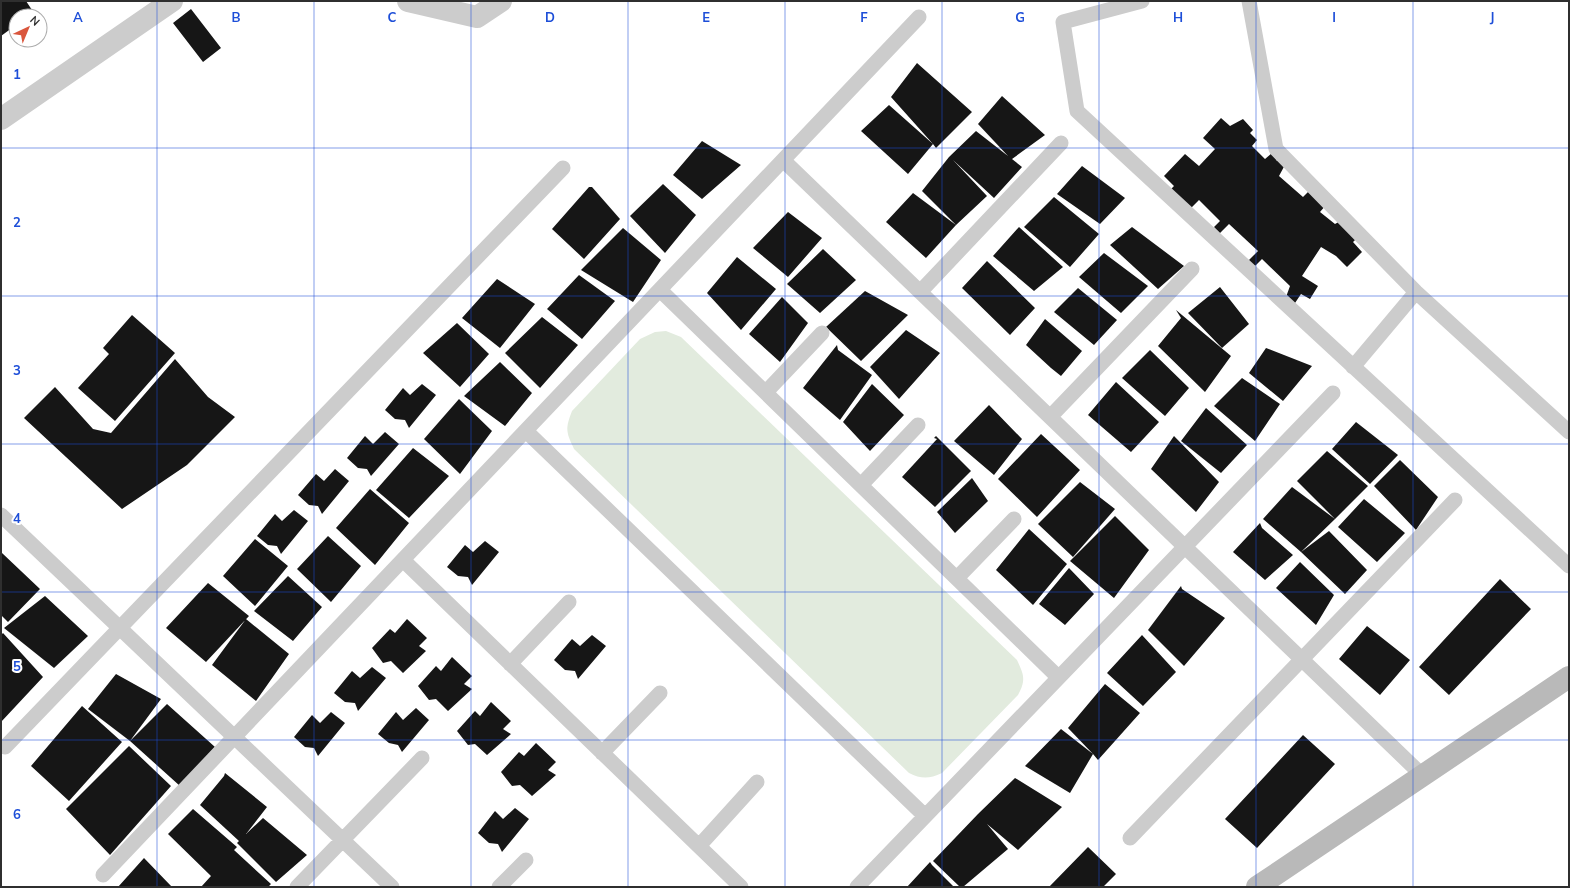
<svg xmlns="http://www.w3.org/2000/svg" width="1570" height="888" font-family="Mulish,sans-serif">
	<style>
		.green { fill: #e2ebde }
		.building { fill: #161616 }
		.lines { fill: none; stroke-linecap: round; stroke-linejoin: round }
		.lane { stroke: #ccc; stroke-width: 15 }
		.street { stroke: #ccc; stroke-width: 22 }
		.secondary { stroke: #b9b9b9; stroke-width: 22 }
		.grid { fill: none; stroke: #1d4ed8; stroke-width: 1; stroke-opacity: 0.55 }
		.grid-label { font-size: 13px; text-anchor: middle; font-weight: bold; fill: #1d4ed8; stroke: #fff; stroke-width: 4; stroke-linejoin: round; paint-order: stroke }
	</style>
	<rect width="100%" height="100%" fill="#fff"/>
	<path class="green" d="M666 331 681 337 1017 660C1024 675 1026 680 1018 695L942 773C929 779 921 779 909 773L574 449C566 432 565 429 572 411L640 339 655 332Z"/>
	<path class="building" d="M1 1H26L34 13 30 16H16V25L1 36Z
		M191 9 221 48 203 62 173 23Z
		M917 63 972 112 936 148 933 144 908 174 861 131 889 105 933 144 891 97Z
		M1002 96 1045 135 1012 159 1022 167 994 198 953 160 987 196 956 225 922 191 949 157 976 131 1008 156 978 124Z
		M1221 118 1230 126 1243 119 1253 130 1250 133 1257 140 1252 146 1265 159 1272 153 1277 161 1280 159 1286 163 1279 176 1303 197 1311 189 1326 205 1320 212 1335 224 1342 220 1360 235 1353 242 1362 252 1347 267 1336 256 1321 247 1302 276 1318 286 1310 299 1301 294 1293 306 1286 297 1290 286 1262 259 1253 268 1247 262 1258 251 1229 224 1220 233 1214 227 1220 221 1199 200 1188 211 1168 192 1174 186 1164 176 1185 154 1199 166 1215 149 1203 138Z
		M702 141 741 165 702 199 673 175Z
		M1082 166 1125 198 1100 224 1057 194Z
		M663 184 696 215 665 253 630 216Z
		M589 187H592L620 219 584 259 552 229Z
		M913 193 956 225 926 258 886 222Z
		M1054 197 1099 234 1070 267 1024 227Z
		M788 212 822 238 788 277 753 248Z
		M1019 227 1063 267 1034 291 993 256Z
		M1132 227 1184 266 1158 289 1110 245Z
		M623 228 661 260 633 302 581 270Z
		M823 249 856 280 820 313 787 284Z
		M1104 253 1148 286 1121 313 1079 277Z
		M737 257 776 289 741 330 707 293Z
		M987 261 1035 308 1010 335 962 288Z
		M579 275 615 301 582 339 547 309Z
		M497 279 535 304 500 348 462 318Z
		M1220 287 1249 324 1222 348 1188 313Z
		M1078 288 1117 320 1094 345 1054 312Z
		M865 291 908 315 861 361 826 327Z
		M782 297 808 323 780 362 749 334Z
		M1176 310 1231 356 1205 392 1158 346 1181 318Z
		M132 315 175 353 115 421 78 388 109 354 103 348Z
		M542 317 578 345 540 388 505 353Z
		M1045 319 1082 351 1061 376 1051 368 1026 345Z
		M457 323 489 354 460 387 423 353Z
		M906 330 940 353 899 399 870 367Z
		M837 345 838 350 872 375 840 420 803 388Z
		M1266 348 1312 366 1283 401 1249 373Z
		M1150 350 1189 388 1165 416 1122 378Z
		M175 359 208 397 235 417 187 465 122 509 24 418 55 387 93 429 111 433Z
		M500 362 532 393 505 426 464 396Z
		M1242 378 1280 404 1255 441 1214 406Z
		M1116 382 1159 422 1131 452 1088 415Z
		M422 384 436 395 409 428 405 420 395 419 385 410 403 388 410 395Z
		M872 384 904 415 870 451 843 422Z
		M459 399 492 431 460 474 424 439Z
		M989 405 1022 439 994 475 954 441Z
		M1206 408 1247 445 1221 473 1181 441Z
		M1356 422 1398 455 1370 484 1332 449Z
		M385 432 399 444 371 476 367 469 358 468 347 458 365 436 373 444Z
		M1041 434 1080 470 1037 517 998 479Z
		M936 436 971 471 935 507 902 477 937 439 934 438Z
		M1174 436 1219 482 1196 512 1151 469Z
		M413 448 449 476 409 518 376 490Z
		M1327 451 1368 486 1335 519 1297 481Z
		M1400 460 1438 497 1416 530 1374 486Z
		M335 469 349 481 322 514 318 506 309 505 298 495 316 474 324 481Z
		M972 478 988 501 955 533 937 512Z
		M1080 482 1115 509 1073 557 1038 524Z
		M1292 487 1335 519 1301 552 1329 531 1367 570 1345 594 1301 552 1263 519Z
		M370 489 409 523 375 565 336 528Z
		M1364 499 1405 533 1377 562 1338 527Z
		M294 510 308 521 281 554 277 546 268 545 257 536 275 514 282 521Z
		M1115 516 1149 550 1114 598 1070 561Z
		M1260 523 1262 528 1293 555 1265 580 1233 552Z
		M1029 529 1067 564 1033 605 996 570Z
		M328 536 361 566 331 602 297 569Z
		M255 539 288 566 255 606 223 576Z
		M485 541 499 552 472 585 468 577 458 576 447 567 465 545 473 552Z
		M2 553 40 589 8 622 1 615Z
		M1300 562 1334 595 1316 625 1276 588Z
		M1069 568 1094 594 1065 625 1039 604Z
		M288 576 322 607 293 641 254 611Z
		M1500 579 1531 609 1449 695 1419 667Z
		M208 583 249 616 206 662 166 628Z
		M1181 586 1182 589 1225 618 1184 666 1148 630Z
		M45 596 88 636 54 668 4 628Z
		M246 619 289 654 256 701 212 665Z
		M407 619 427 638 419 646 426 651 403 673 391 661 383 663 372 648 390 629 395 633Z
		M1367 626 1410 660 1380 695 1339 659Z
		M3 633 43 677 1 722V635Z
		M592 635 606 646 578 679 575 671 565 670 554 660 572 639 580 646Z
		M1142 635 1176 672 1143 706 1107 673Z
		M452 657 472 676 464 684 472 689 448 711 436 699 429 700 418 686 436 666 441 671Z
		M372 667 386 678 358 711 355 703 345 702 334 693 352 671 360 678Z
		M116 674 161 699 130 741 88 709Z
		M1105 684 1140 713 1098 760 1093 754 1070 793 1025 766 1061 729 1093 754 1068 728Z
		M491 702 511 721 503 729 511 734 487 755 475 744 468 745 457 731 475 711 480 716Z
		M167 704 215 747 180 786 130 741Z
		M82 706 122 742 69 801 31 766Z
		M416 708 429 720 402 752 398 745 389 743 378 734 396 712 403 720Z
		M331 712 345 723 318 756 314 748 305 747 294 737 312 715 320 723Z
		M1303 735 1335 764 1257 848 1225 819Z
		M536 743 556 762 548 770 556 775 532 796 520 785 512 786 501 772 519 752 524 756Z
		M129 746 171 786 110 855 66 809Z
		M225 773 267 807 246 834 263 818 307 855 276 882 237 843 239 841 200 805 224 776Z
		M1015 778 1062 807 1018 850 987 824 1008 849 963 887H960L933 861 978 814Z
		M515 808 529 819 502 852 498 844 489 843 478 833 495 811 503 819Z
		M193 809 237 847 234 850 271 884 268 887H201L211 876 168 834Z
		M1088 847 1116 874 1103 887H1049Z
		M144 858 172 887H118Z
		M930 862 932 865 954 887H907Z"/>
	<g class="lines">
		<path class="lane" d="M1142 1 1063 22 1077 111 1569 566
			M1249 1 1276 149 1416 292 1569 432
			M783 160 1423 776
			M660 290 1058 677
			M920 292 1061 143
			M1353 367 1416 292
			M766 392 822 333
			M1050 417 1192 269
			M526 431 925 816
			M861 485 918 425
			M1 515 392 887
			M403 560 741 887
			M957 578 1014 519
			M510 664 569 602
			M5 747 563 168
			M602 753 660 693
			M1130 838 1455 500
			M699 846 757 782
			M103 875 919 17
			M297 887 422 758
			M499 887 526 860
			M857 887 1333 393"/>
		<path class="street" d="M408 1 477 17 501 1
			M1 119 172 1"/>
		<path class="secondary" d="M1257 887 1569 677"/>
	</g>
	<path class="grid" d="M157 1V887M314 1V887M471 1V887M628 1V887M785 1V887M942 1V887M1099 1V887M1256 1V887M1413 1V887M1 148H1569M1 296H1569M1 444H1569M1 592H1569M1 740H1569"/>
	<g class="grid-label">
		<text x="78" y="22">A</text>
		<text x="236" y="22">B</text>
		<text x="392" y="22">C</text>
		<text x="550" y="22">D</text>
		<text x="706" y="22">E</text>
		<text x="864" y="22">F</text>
		<text x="1020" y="22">G</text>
		<text x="1178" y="22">H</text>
		<text x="1334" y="22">I</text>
		<text x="1492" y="22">J</text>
		<text x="17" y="79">1</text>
		<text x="17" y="227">2</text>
		<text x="17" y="375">3</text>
		<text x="17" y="523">4</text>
		<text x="17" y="671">5</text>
		<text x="17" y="819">6</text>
	</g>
	<rect width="1570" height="888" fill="none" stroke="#2f2f2f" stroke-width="4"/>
	<g transform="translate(28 28) rotate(44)"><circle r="19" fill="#ffffff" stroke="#acacac"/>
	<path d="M0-3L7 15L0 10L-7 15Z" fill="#da563d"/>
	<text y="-6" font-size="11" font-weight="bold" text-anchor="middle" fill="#2f2f2f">N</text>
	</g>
</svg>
